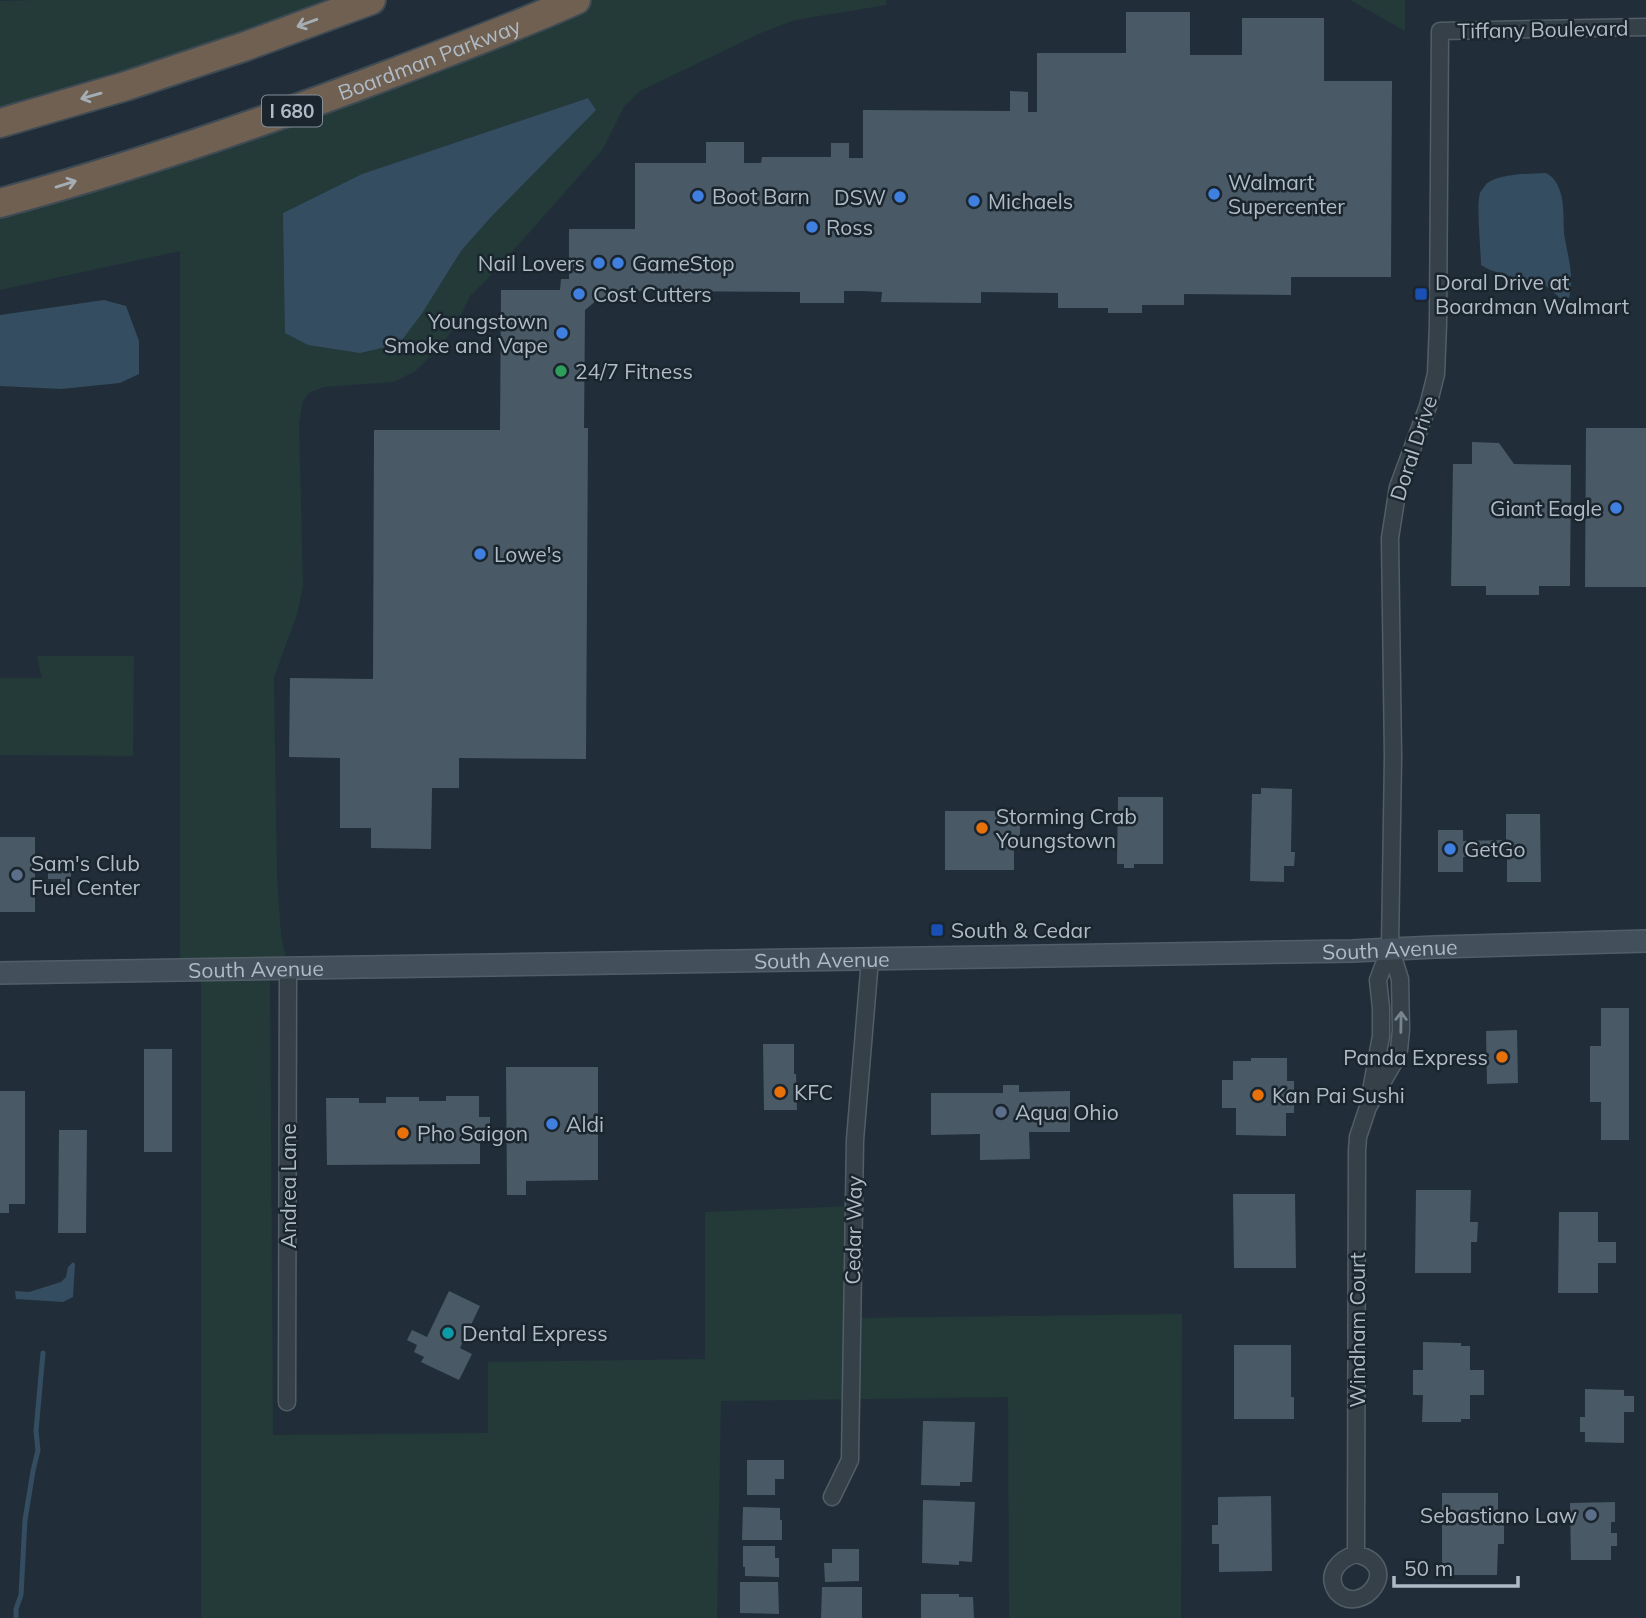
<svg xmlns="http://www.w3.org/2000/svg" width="1646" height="1618" font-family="Mulish,sans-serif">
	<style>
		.green { fill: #233a39; fill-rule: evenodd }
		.water { fill: #354d60 }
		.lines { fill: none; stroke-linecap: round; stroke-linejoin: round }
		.stream { stroke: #354d60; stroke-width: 5 }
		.building { fill: #495965 }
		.minor-casing { stroke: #525e67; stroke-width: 19 }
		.secondary-casing { stroke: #525e67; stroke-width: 24 }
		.motorway-casing { stroke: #3f4b54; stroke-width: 32 }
		.minor { stroke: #354049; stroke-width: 16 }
		.secondary { stroke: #43505c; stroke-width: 21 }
		.motorway { stroke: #6f6052; stroke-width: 28 }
		.oneway { stroke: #a5adb5 }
		.oneway2 { stroke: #78848e }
		.shop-dot { fill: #3f7fe0; stroke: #1a252e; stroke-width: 2.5 }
		.transit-dot { fill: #1a4fb4; stroke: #1a252e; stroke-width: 2.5 }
		.leisure-dot { fill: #2e9e5b; stroke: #1a252e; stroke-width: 2.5 }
		.food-dot { fill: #e8710a; stroke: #1a252e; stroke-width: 2.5 }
		.service-dot { fill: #5c6f8a; stroke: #1a252e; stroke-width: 2.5 }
		.culture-dot { fill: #0f9aa8; stroke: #1a252e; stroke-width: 2.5 }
		.labels { text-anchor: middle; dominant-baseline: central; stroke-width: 5; stroke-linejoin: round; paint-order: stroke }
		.shield { fill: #1a252e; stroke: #828e98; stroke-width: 2 }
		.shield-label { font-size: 19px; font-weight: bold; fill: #afbbc6 }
		.street-label { font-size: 21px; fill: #afbbc6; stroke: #1a252e }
		.poi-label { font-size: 21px; fill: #afbbc6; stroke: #1a252e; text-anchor: start }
	</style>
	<rect width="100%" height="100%" fill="#212e39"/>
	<path class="green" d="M34 0H371L0 123V1Z
		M576 0H886V5L795 20 763 32 640 91 624 107 603 149 498 268 470 296 456 326 435 352 414 372 393 382 324 387 309 393 303 401 299 423 303 587 297 614 274 678 277 876 281 935 288 969H270L273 1435 488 1433V1362L705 1359V1212L853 1206 852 1318 1182 1314 1181 1618H1009L1008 1397 721 1401 717 1618H201V971L180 970V251L0 290V203ZM588 98 595 110 492 216 461 251 423 312 283 213 362 174Z
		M1350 0H1405V31Z
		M37 656H134L133 756 0 755V678H42Z"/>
	<path class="water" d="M588 98 596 110 492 216 461 251 423 312 399 344 360 353 308 345 285 333 283 213 362 174Z
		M1546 173C1551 176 1554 178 1557 184 1565 199 1563 216 1564 233 1567 255 1575 275 1569 298H1560L1540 281 1512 277 1490 270 1481 265C1481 250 1476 205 1480 193 1480 192 1486 185 1486 184 1500 173 1529 174 1546 173Z
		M104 300 126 306 139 341V374L120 383 61 389 0 386V315Z
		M73 1262 75 1264 73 1297 63 1302 16 1299 15 1291 29 1292 61 1282 66 1277 68 1267Z"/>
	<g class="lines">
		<path class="stream" d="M16 1618V1609L21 1595 25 1520 33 1471 38 1450 36 1431 43 1353"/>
	</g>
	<path class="building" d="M1126 12H1190V55H1242V18H1324V81H1392L1391 277H1291V295L1184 294V305H1142V313H1108V308H1058V293L981 292V303L881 302 882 292 862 291H844V303H800V292L634 291V299H598L585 310 584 428H588L586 759 459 758V788H432L431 849 371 848V828H340V758L289 757 290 678 373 679 374 430H500L501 290H560L561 279H569V229H635V163H706V142H744V163H761L762 157H831V143H849V158H863V110L1010 111V91L1028 92V112H1037V53H1126Z
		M1586 428H1646V587H1585Z
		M1472 442 1499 443 1514 464 1571 465 1570 586H1539V595H1486V586H1451L1453 464H1472Z
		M1261 788 1292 789 1291 852H1295L1294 866H1284V882L1250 881 1252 794H1261Z
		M1118 797H1163V864H1134V868H1124V864H1117Z
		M945 811H1020V844H1014V870H945Z
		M1506 814H1540L1541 882H1507V857H1463V872H1438V830H1463V841L1506 840Z
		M0 837H35V912H0Z
		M45 867H71V882H61V879H48V872H45Z
		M1601 1008H1629V1140H1601V1102H1590V1046H1601Z
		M1517 1030 1518 1083 1487 1084 1486 1031Z
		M763 1044H794V1074H796L797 1110H764Z
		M144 1049H172V1152H144Z
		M1251 1058H1287V1081H1294V1113H1286V1136L1236 1135V1108H1222V1080H1233V1061H1251Z
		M506 1067H598V1180L526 1181V1195H507Z
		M1003 1085H1019V1092L1070 1091V1132H1029L1030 1159 980 1160V1134L931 1135V1093H1003Z
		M0 1091H25V1204H9V1213H0Z
		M446 1096H479V1117H490V1133H480V1164L327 1165 326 1098H359V1103H386V1097H419V1101H446Z
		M59 1130H87L86 1233H58Z
		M1416 1190H1471L1470 1222H1478L1477 1242H1471V1273H1415Z
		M1233 1194H1295L1296 1268H1234Z
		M1559 1212H1598V1242H1616V1263H1598V1293H1558Z
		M449 1291 480 1306 460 1348 472 1354 459 1380 421 1362 424 1357 414 1352 417 1345 407 1340 412 1330 427 1337Z
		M1423 1342 1461 1343V1346H1470V1370H1484V1395H1470V1419H1461V1422H1422L1423 1395H1413V1370H1423Z
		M1234 1345H1291V1397H1294V1419H1234Z
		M1585 1389 1624 1390V1396H1634V1412H1624V1443L1585 1442V1432H1580V1417H1585Z
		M923 1421 975 1422 972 1482H960V1486L921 1485Z
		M747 1460H784V1479H775V1495H747Z
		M1442 1493H1498V1524L1504 1525V1544H1498L1497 1575H1442Z
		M1271 1496 1272 1571 1219 1572V1544H1212V1525H1218V1497Z
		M923 1500 975 1502 972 1562 959 1561V1565L922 1563Z
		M1615 1502V1522H1611V1533H1617V1546H1611V1560H1571L1570 1503Z
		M743 1507 780 1508V1520H782V1540H742Z
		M743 1546H775V1558H779V1577L745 1576V1567H743Z
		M832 1549H859V1581L825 1582 824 1563H832Z
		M740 1582H778L779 1614 740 1613Z
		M822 1587H862V1618H821Z
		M921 1594H959V1597H973L974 1618H921Z"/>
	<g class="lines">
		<defs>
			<path id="minor" d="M1368 1107 1394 1062 1399 1050 1401 1030 1400 979 1390 948 1393 757 1390 538 1398 487 1428 406 1436 374 1438 324 1440 31 1646 27
				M287 1402 288 969
				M832 1497 850 1460 855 1140 870 959
				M1356 1554 1357 1151 1358 1137 1368 1107 1381 1036V1008L1378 980 1390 948
				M1356 1554C1405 1566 1361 1618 1337 1592 1325 1574 1339 1559 1356 1554Z"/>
			<g id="secondary">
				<path id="s1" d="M0 973 1352 951 1435 947 1646 941"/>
			</g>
			<g id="motorway">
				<path d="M0 123 126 86 246 46 371 0"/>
				<path id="s2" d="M0 203C134 167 264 122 393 73 455 49 516 27 576 0"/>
			</g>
		</defs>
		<use href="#minor" class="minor-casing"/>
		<use href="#secondary" class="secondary-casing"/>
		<use href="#motorway" class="motorway-casing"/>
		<use href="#minor" class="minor"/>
		<use href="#secondary" class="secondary"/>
		<use href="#motorway" class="motorway"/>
	</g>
	<defs><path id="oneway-shaft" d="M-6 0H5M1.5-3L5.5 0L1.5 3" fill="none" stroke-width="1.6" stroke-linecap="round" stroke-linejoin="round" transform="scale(1.75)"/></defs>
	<g class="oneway">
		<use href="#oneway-shaft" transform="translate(307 23) rotate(160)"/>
		<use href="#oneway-shaft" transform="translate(91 96) rotate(164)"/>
		<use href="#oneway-shaft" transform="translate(66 184) rotate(-17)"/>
	</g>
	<use class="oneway2" href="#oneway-shaft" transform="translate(1401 1022) rotate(-89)"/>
	<g class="shop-dot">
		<circle cx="1214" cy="194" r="7"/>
		<circle cx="698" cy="196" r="7"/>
		<circle cx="900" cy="197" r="7"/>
		<circle cx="974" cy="201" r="7"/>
		<circle cx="812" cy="227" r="7"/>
		<circle cx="599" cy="263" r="7"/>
		<circle cx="618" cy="263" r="7"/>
		<circle cx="579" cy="294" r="7"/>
		<circle cx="562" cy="333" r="7"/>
		<circle cx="1616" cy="508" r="7"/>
		<circle cx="480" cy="554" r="7"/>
		<circle cx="1450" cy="849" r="7"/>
		<circle cx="552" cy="1124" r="7"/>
	</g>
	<g class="transit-dot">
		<rect x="1414" y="287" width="14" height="14" rx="3.5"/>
		<rect x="930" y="923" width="14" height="14" rx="3.5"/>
	</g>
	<circle class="leisure-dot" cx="561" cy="371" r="7"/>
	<g class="food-dot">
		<circle cx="982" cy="828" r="7"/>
		<circle cx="1502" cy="1057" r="7"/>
		<circle cx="780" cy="1092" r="7"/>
		<circle cx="1258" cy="1095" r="7"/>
		<circle cx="403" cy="1133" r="7"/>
	</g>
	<g class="service-dot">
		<circle cx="17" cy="875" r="7"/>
		<circle cx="1001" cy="1112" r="7"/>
		<circle cx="1591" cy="1515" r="7"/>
	</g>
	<circle class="culture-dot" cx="448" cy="1333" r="7"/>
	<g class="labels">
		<rect class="shield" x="262" y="95.5" width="60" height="31" rx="5"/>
		<g class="shield-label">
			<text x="292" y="111">I 680</text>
		</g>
		<g class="street-label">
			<text transform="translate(1543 29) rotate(-1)">Tiffany Boulevard</text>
			<text stroke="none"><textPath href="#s2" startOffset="453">Boardman Parkway</textPath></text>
			<text transform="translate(1413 448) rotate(-72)">Doral Drive</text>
			<text stroke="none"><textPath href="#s1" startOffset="1390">South Avenue</textPath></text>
			<text stroke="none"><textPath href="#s1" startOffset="822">South Avenue</textPath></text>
			<text stroke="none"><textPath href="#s1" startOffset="256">South Avenue</textPath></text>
			<text transform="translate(288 1186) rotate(-90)">Andrea Lane</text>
			<text transform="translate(853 1230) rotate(-89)">Cedar Way</text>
			<text transform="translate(1357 1330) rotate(-90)">Windham Court</text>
		</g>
		<g class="poi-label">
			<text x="1228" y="182">Walmart<tspan x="1228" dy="24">Supercenter</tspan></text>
			<text x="712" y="196">Boot Barn</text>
			<text x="886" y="197" text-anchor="end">DSW</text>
			<text x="988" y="201">Michaels</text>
			<text x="826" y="227">Ross</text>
			<text x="585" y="263" text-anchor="end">Nail Lovers</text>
			<text x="632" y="263">GameStop</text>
			<text x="1435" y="282">Doral Drive at<tspan x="1435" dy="24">Boardman Walmart</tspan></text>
			<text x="593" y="294">Cost Cutters</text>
			<text x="548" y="321" text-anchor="end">Youngstown<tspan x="548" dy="24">Smoke and Vape</tspan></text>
			<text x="575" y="371">24/7 Fitness</text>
			<text x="1602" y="508" text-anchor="end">Giant Eagle</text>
			<text x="494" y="554">Lowe's</text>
			<text x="996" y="816">Storming Crab<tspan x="996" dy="24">Youngstown</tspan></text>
			<text x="1464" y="849">GetGo</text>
			<text x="31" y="863">Sam's Club<tspan x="31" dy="24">Fuel Center</tspan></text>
			<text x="951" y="930">South &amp; Cedar</text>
			<text x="1488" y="1057" text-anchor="end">Panda Express</text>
			<text x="794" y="1092">KFC</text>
			<text x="1272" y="1095">Kan Pai Sushi</text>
			<text x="1015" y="1112">Aqua Ohio</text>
			<text x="566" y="1124">Aldi</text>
			<text x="417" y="1133">Pho Saigon</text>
			<text x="462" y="1333">Dental Express</text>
			<text x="1577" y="1515" text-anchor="end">Sebastiano Law</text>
		</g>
	</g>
	<path d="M1394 1576v10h124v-10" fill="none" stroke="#afbbc6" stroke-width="3.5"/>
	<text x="1404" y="1576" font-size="21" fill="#afbbc6" stroke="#1a252e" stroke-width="5" paint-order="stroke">50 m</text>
</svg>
